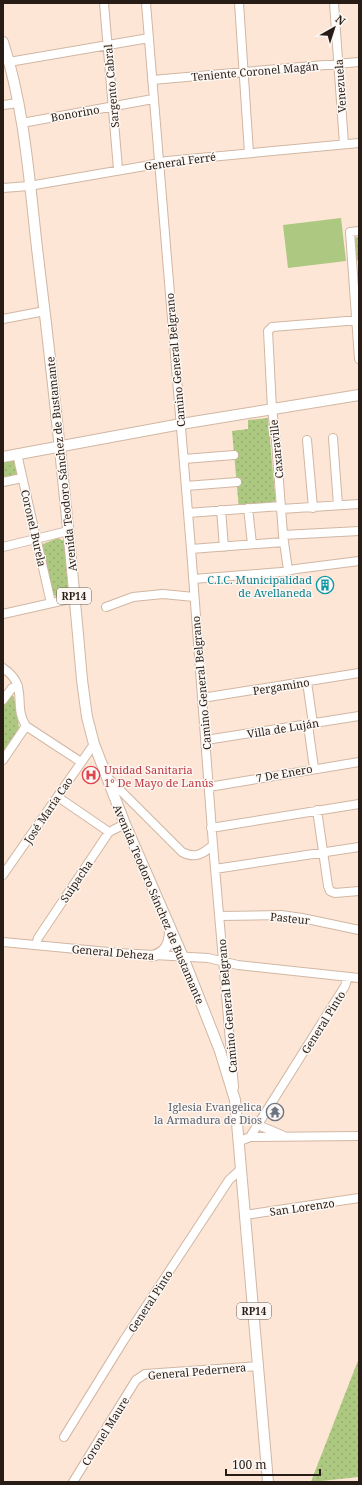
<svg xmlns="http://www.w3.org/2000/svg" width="362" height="1485" font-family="'Noto Serif',serif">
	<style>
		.park { fill: url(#park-dots) }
		.garden { fill: #adc880 }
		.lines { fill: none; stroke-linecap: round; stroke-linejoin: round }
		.minor-casing { stroke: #d1b7a3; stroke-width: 10 }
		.major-casing { stroke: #d1b7a3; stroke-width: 12 }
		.minor { stroke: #fff; stroke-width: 8 }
		.major { stroke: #fff; stroke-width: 10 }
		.labels { text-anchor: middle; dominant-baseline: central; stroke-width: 3; stroke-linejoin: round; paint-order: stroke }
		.shield { fill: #fdf7f3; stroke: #675e58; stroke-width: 1 }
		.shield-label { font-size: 10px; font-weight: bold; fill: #271d16 }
		.street-label { font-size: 11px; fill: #271d16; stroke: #fdf7f3 }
		.culture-label { font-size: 11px; fill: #0d838f; stroke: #fdf7f3; text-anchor: end }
		.health-label { font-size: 11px; fill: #be3a42; stroke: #fdf7f3; text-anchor: start }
		.worship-label { font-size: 11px; fill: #5b616d; stroke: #fdf7f3; text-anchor: end }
	</style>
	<defs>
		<pattern id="park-dots" width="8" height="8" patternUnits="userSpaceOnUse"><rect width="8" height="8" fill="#adc880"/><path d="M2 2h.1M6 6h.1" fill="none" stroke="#95ab6e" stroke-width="1.8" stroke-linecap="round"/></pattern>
	</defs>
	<rect width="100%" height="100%" fill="#fde6d6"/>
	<path class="park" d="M359 237V260L356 261 354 238Z
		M268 418 276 506 239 509 232 431 248 429V420Z
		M17 454 22 478 3 482V457Z
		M58 538 64 541 68 588C66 595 64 596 58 598L53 594 42 548 43 544Z
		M12 695 14 697 19 728 3 753V705Z
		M359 1358V1477L311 1482 312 1479Z"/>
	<path class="garden" d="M341 218 346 261 288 268 283 225Z"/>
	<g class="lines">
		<defs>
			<path id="minor" d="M104 3 118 169
				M146 3 191 549 213 845 234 1087
				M239 3 249 153
				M334 3 344 144
				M9 62 149 38
				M152 80 359 62
				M3 105 18 103
				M22 123 153 99
				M3 188 29 186 145 166 167 161 359 143
				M359 231 350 232 359 359
				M3 319 45 311
				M333 438 338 505
				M307 440 313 508
				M17 454 51 603
				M184 459 234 455
				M3 482 22 478
				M186 486 237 482
				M248 508 252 544
				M281 509 359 504
				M221 510 224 547
				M188 513 281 506
				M283 535 359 531
				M3 547 68 531
				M191 549 284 542
				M288 570 283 535 276 441 272 409 268 331 272 327 359 320
				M193 579 281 572 296 569 359 561
				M106 607 133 597 163 594 194 597
				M3 614 74 598
				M3 668C30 686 12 705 26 726L81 762
				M307 682 313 724
				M202 698 359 673
				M3 700 12 688 18 686
				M308 725 314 768
				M206 740 359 716
				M3 760 26 726
				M106 776 182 852C195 859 203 854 213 845
				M209 787 359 762
				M58 797 109 832
				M317 810 328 886 330 891 335 893 359 891
				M211 828 359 804
				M215 869 359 847
				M3 875 94 744
				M219 916 281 915 302 918 359 930
				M3 942 119 953 208 958 238 965 359 978
				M36 945 38 938 109 832 125 824
				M258 1125 282 1135
				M250 1137 359 1136
				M240 1141 250 1137 345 986 348 977
				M245 1215 359 1198
				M64 1437 124 1340 229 1180 241 1169
				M73 1482 136 1380 145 1374 259 1366"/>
			<path id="major" d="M3 42C26 112 30 192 39 265 56 403 70 541 82 680L87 717 94 744 125 824 183 957 220 1051 235 1100 268 1482
				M3 457 181 424 359 395
				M152 956C166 953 170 943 170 930"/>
		</defs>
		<use href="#minor" class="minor-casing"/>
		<use href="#major" class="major-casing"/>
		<use href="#minor" class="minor"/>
		<use href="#major" class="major"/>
	</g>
	<defs>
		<symbol id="building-ring" viewBox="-11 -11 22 22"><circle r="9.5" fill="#fdf7f3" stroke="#0f9aa8" stroke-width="1.5"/><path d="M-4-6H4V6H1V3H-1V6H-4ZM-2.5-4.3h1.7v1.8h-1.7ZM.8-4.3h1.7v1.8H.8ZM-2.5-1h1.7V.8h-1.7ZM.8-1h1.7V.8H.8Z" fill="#0f9aa8"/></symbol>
		<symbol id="hospital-ring" viewBox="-11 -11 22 22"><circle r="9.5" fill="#fdf7f3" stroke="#e0444e" stroke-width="1.5"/><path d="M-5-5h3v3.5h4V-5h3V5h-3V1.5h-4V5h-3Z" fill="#e0444e"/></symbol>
		<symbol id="temple-ring" viewBox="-11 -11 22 22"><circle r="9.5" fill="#fdf7f3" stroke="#6b7280" stroke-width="1.5"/><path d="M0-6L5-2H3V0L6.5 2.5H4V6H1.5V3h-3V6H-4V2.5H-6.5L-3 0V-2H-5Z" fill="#6b7280"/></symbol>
	</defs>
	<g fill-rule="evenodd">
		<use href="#building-ring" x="315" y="575" width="20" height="20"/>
		<use href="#hospital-ring" x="81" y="765" width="20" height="20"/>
		<use href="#temple-ring" x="265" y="1102" width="20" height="20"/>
	</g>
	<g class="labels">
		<g class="shield">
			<rect x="57" y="588" width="34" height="16" rx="3"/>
			<rect x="237" y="1303" width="34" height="16" rx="3"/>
		</g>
		<g class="shield-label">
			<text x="74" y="596">RP14</text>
			<text x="254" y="1311">RP14</text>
		</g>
		<g class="street-label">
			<text transform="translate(255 71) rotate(-5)">Teniente Coronel Magán</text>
			<text transform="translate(111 86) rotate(-95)">Sargento Cabral</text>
			<text transform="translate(340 86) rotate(-94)">Venezuela</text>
			<text transform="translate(75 113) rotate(-10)">Bonorino</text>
			<text transform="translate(180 161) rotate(-8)">General Ferré</text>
			<text transform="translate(175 360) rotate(-95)">Camino General Belgrano</text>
			<text transform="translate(276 449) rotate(-96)">Caxaraville</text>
			<text transform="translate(61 464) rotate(-96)">Avenida Teodoro Sánchez de Bustamante</text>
			<text transform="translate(34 528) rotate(77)">Coronel Burela</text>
			<text transform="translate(201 683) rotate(-95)">Camino General Belgrano</text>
			<text transform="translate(281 686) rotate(-9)">Pergamino</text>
			<text transform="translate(283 728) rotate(-9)">Villa de Luján</text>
			<text transform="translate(284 773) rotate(-10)">7 De Enero</text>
			<text transform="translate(48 810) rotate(-56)">José María Cao</text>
			<text transform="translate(76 881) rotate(-56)">Suipacha</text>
			<text transform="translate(159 904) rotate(67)">Avenida Teodoro Sánchez de Bustamante</text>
			<text transform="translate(290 918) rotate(6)">Pasteur</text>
			<text transform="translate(113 952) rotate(5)">General Deheza</text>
			<text transform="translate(227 1006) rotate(-95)">Camino General Belgrano</text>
			<text transform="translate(323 1022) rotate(-58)">General Pinto</text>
			<text transform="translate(302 1207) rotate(-8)">San Lorenzo</text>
			<text transform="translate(150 1301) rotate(-57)">General Pinto</text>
			<text transform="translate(197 1371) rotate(-5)">General Pedernera</text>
			<text transform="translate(105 1431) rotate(-58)">Coronel Maure</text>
		</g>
		<g class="culture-label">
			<text x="312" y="579">C.I.C. Municipalidad<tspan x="312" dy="13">de Avellaneda</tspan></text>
		</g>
		<g class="health-label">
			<text x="104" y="769">Unidad Sanitaria<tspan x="104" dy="13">1° De Mayo de Lanús</tspan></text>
		</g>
		<g class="worship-label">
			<text x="262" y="1106">Iglesia Evangelica<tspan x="262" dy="13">la Armadura de Dios</tspan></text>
		</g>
	</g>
	<rect width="362" height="1485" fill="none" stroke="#271d16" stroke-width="8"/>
	<g transform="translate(334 28) rotate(39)" stroke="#fdf7f3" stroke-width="3" paint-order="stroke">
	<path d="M0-3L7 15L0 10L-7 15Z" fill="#271d16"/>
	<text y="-6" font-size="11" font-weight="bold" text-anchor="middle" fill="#271d16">N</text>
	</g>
	<path d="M226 1469v6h94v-6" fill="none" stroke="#271d16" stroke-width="2"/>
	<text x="232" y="1469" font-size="12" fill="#271d16" stroke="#fdf7f3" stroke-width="3" paint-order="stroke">100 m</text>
</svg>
